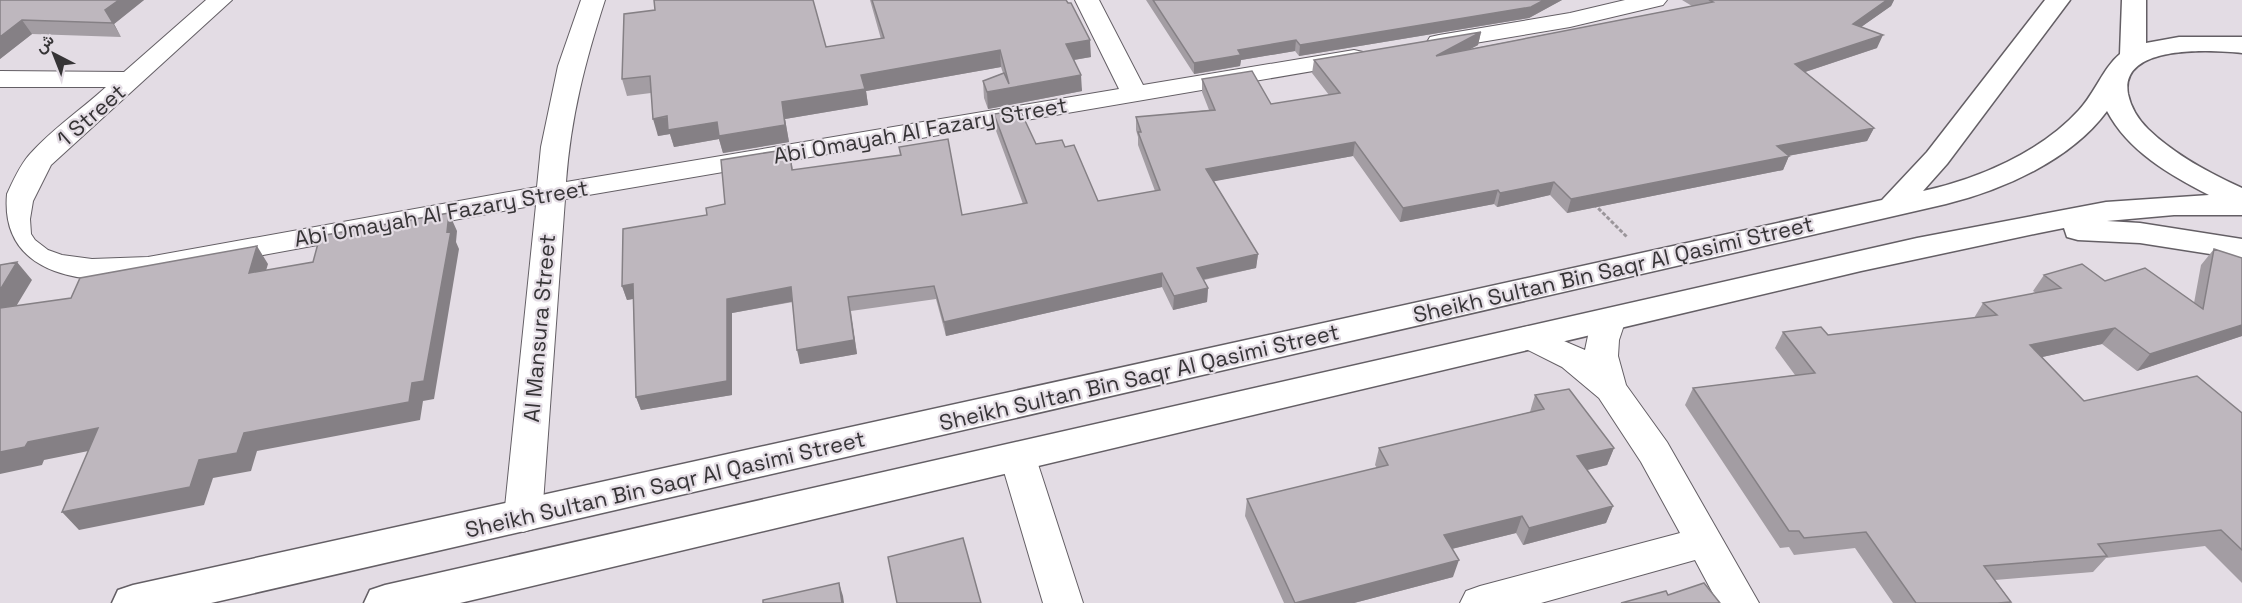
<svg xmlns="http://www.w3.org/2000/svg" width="2242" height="603" font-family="'Space Grotesk',Vazirmatn,sans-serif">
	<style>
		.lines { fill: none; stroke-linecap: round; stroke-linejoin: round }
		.minor-casing { stroke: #645f65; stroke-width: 2 }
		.secondary-casing { stroke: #645f65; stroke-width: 3 }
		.path { stroke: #9a959a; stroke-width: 3; stroke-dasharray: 4 2; stroke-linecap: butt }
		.minor { fill: #fff; fill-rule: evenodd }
		.secondary { fill: #fff; fill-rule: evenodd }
		.wall { fill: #a39da3 }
		.shaded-wall { fill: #858085 }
		.building { fill: #beb7be; stroke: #858085; stroke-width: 1.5 }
		.labels { text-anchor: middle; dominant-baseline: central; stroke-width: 4.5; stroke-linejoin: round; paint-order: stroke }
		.street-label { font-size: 22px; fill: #363436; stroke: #e3dce4 }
	</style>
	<rect width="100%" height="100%" fill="#e3dce4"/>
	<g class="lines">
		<defs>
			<path id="minor" d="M206 0H232L51 165 33 201 30 219 31 234 35 240 48 250 62 255 92 259 148 257 537 187 541 147 558 66 581 0H605C585 62 571 116 566 182L1119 89 1075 0H1099L1143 85 1354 50 1363 52 1366 57 1363 62 1354 64 565 199 542 517 536 528 523 532 510 528 504 517 536 205 132 279C80 283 0 274 7 194 13 181 20 165 30 154 51 130 82 109 106 87H0V71L124 72Z
				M1625 0H1667L1663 5 1570 27 1439 49 1430 47 1427 42 1430 37 1439 35 1570 13Z
				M1609 311 1620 314 1625 322 1619 340 1618 356 1626 385 1667 442 1759 603H1718L1695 560 1541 603H1460L1466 591 1480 586 1680 533 1641 462 1599 398 1562 367 1518 345 1513 337 1518 329 1529 326 1585 350 1589 331 1598 314Z
				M1018 444 1031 448 1036 458 1083 603H1043L1000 458 1005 448Z"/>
			<path id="secondary" d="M2045 0H2070L1947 164 1923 191C1978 179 2041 152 2079 110 2095 93 2103 68 2120 54L2122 0H2146V43L2179 37H2242V53C2212 50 2119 44 2128 94 2131 108 2138 119 2148 129 2175 155 2209 173 2242 188V215H2174L2107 221 2140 223 2242 239V259L2140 243 2078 240 2067 237 2064 228 2039 233 1861 271 460 603H364L370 590 385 585 1917 238 2106 202 2209 195C2170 175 2128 151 2107 111 2071 160 2003 190 1946 204L211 603H112L118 590 133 585 1882 200 1927 152Z"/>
		</defs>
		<use href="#minor" class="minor-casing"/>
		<use href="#secondary" class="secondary-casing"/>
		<path class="path" d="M1594 204 1627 237"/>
		<use href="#minor" class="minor"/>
		<use href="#secondary" class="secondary"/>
	</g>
	<path class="wall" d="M0 0H144L114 24 121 37 32 34 0 59Z
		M870 0H1066L1091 57 1074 60 1082 91 988 109 984 98 983 81 1003 73 1001 67 866 91 868 105 785 119 789 142 723 153 719 139 674 147 670 134 658 136 651 93 627 96 622 79 881 39Z
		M1146 0H1562L1529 18 1299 56 1295 51 1241 60 1240 66 1194 74Z
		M1682 0H1894L1891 6 1861 27 1877 48 1805 72 1874 128 1867 141 1788 156H1789L1783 170 1567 213 1550 195 1497 207 1494 204 1400 222 1353 156 1213 181 1258 254 1256 268 1204 280 1208 288 1207 302 1173 310 1162 287 946 336 936 299 851 311 857 354 800 364 793 302 732 313V395L641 410 636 397 633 299 627 300 622 286 707 215 725 204 789 149 793 170 900 155 899 147 962 215 1023 204 995 128 994 114 1036 144 1065 147 1098 201 1155 191 1138 145V137L1136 130V117L1209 110 1202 92V79L1271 104 1329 95 1312 73 1314 60 1481 32 1478 45 1470 49 1692 6Z
		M2214 249 2242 258V336L2137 371 2102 344 2042 357 2084 401 2242 413V583L2205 546 2106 558 2093 572 1995 580 2011 602 2010 603H1893L1855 548 1794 555 1789 547 1780 548 1685 405 1693 388 1795 375 1775 348 1783 332 1828 335 1974 318 1983 303 2036 293 2033 291 2044 275 2105 281 2194 303 2201 265Z
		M1535 395 1614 448 1607 465 1587 470 1613 506 1606 523 1523 545 1516 533 1452 549 1453 577 1354 603H1284L1245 516 1247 499 1377 468 1375 465 1379 448 1530 412Z"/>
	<path class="shaded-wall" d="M119 0H144L114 24 121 37 105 10Z
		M1544 0H1562L1529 18 1299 56 1300 45Z
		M1887 0H1894L1891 6 1847 37 1853 24Z
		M22 20 32 34 0 59V37Z
		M1481 32 1478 45 1433 69 1436 56Z
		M1883 35 1877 48 1790 77 1795 64Z
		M1090 40 1091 57 1067 61 1066 44Z
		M1296 40 1295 51 1241 60 1240 66 1194 74V63L1238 50Z
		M1000 50 1001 67 866 91 868 105 785 119 789 142 723 153 719 139 674 147 670 134 658 136 653 119 782 102 861 75Z
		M1081 75 1082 91 988 109 987 92Z
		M1874 128 1867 141 1771 159 1777 146Z
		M1355 142 1353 156 1205 183 1206 169Z
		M1789 156 1783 170 1567 213 1571 199Z
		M1554 182 1550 195 1497 207 1500 193Z
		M1498 190 1494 204 1400 222 1403 208Z
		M449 213 457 231 456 242 459 249 434 399 423 401 420 420 257 451 251 471 213 478 204 505 79 530 62 512 199 460 244 433 412 383 447 232Z
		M257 246 268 264 260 291 249 273Z
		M1258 254 1256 268 1196 281 1197 268Z
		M17 262 32 280 3 328 0 324V290Z
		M1162 273V287L946 336 944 322Z
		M633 284 638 298 627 300 622 286Z
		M791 287 795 301 732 313V395L641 410 636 397 727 299Z
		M1208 288 1207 302 1173 310 1174 296Z
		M848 297 857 354 800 364 797 350Z
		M2242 325V336L2137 371 2150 354Z
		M2115 328 2102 344 2019 362 2030 345Z
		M98 428 113 446 44 460 42 465 0 474V452L28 442Z
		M1614 448 1607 465 1571 474 1577 456Z
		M1613 506 1606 523 1523 545 1529 528Z
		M1522 516 1516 533 1439 552 1444 535Z
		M1459 560 1453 577 1354 603H1294Z
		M839 583 843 596 844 603H842Z"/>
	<path class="building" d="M0 0H119L105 10 113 23 22 20 0 37Z
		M654 0H813L826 47 884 38 872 0H1066L1068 3H1071L1090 40 1066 44 1081 75 987 92 983 81 1004 73 1009 84 1000 50 861 75 865 89 782 102 785 125 719 136 717 122 668 130 667 116 653 119 650 76 622 79 624 14 655 10Z
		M1153 0H1544L1531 7 1300 45 1296 40 1238 50 1241 55 1194 63Z
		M1709 0H1887L1853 24 1883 35 1795 64 1874 128 1777 146 1789 156 1571 199 1554 182 1500 193 1498 190 1403 208 1355 142 1206 169 1258 254 1197 268 1208 288 1174 296 1162 273 944 322 934 286 848 297 854 340 797 350 791 287 727 299V381L636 397 633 284 622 286 623 229 707 215 706 208 725 204 721 160 789 149 792 170 901 155 899 147 948 139 962 215 1027 203 994 114 1020 110 1036 144 1062 140 1065 147 1074 145 1098 201 1160 190 1138 132H1141L1136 117 1215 110 1202 79 1252 71 1271 104 1340 93 1314 60 1481 32 1436 56 1713 2Z
		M449 213 447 232 451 231 424 381 412 383 409 402 244 433 237 453 199 460 190 487 62 512 98 428 28 442 25 447 0 452V308L71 298 80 278 257 246 249 273 313 262 320 236Z
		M2214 249 2242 258V325L2150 354 2115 328 2030 345 2084 401 2197 376 2242 413V550L2221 530 2098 544 2107 556 1984 566 2011 602 1998 603H1916L1866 532 1804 538 1799 531H1789L1693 388 1815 373 1783 332 1821 327 1828 335 1997 315 1983 303 2061 288 2044 275 2082 264 2105 281 2145 268 2203 309Z
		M17 262 0 290V265Z
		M1569 389 1614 448 1577 456 1613 506 1529 528 1522 516 1444 535 1459 560 1295 603 1247 499 1388 465 1379 448 1544 409 1535 395Z
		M963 538 981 603H897L888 557Z
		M839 583 842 603H763V600Z
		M1704 583 1720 603H1621L1666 591 1668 595Z"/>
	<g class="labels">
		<g class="street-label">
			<text transform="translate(91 115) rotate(-41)">1 Street</text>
			<text transform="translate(920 130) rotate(-10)">Abi Omayah Al Fazary Street</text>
			<text transform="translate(441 213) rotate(-10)">Abi Omayah Al Fazary Street</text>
			<text transform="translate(1613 269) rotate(-13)">Sheikh Sultan Bin Saqr Al Qasimi Street</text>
			<text transform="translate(539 328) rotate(-85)">Al Mansura Street</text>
			<text transform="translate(1139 377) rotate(-13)">Sheikh Sultan Bin Saqr Al Qasimi Street</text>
			<text transform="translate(665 484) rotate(-13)">Sheikh Sultan Bin Saqr Al Qasimi Street</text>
		</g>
	</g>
	<g transform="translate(54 54) rotate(318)" stroke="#e3dce4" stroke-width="4.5" paint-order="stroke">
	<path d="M0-4.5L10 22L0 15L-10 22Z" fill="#363436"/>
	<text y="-9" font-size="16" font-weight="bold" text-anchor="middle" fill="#363436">ش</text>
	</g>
</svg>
